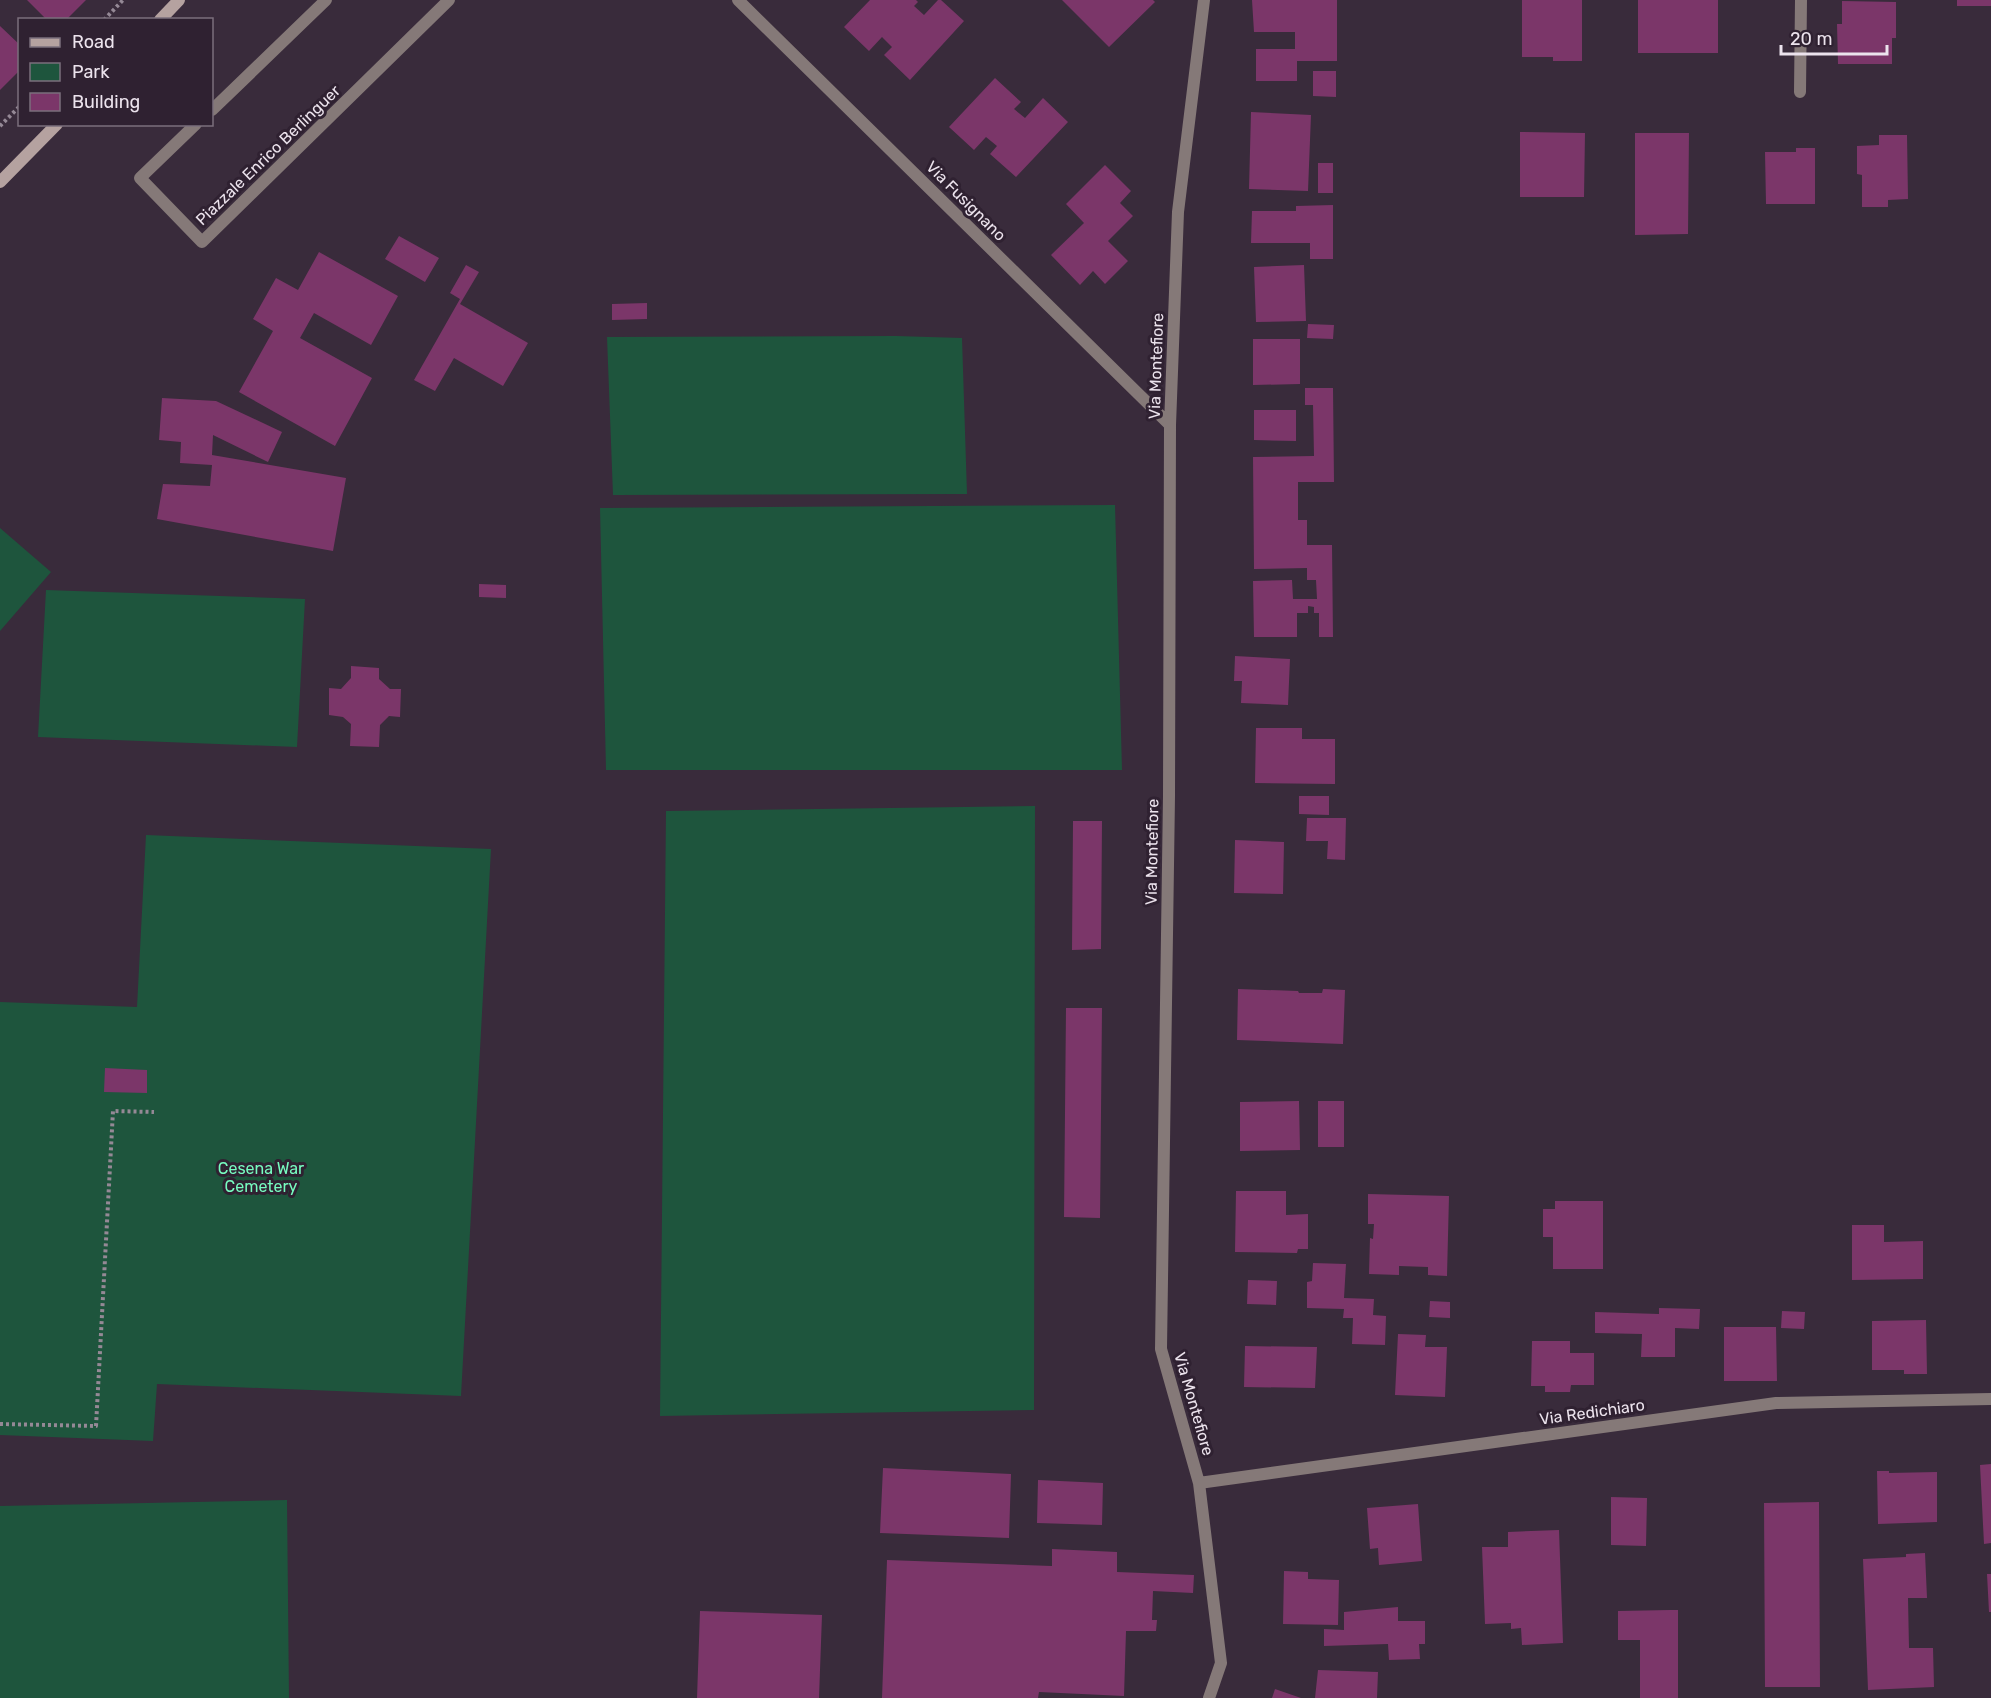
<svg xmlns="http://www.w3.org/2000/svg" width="1991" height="1698" font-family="Rubik,sans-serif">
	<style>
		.green { fill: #1e553d }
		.building { fill: #7b3669 }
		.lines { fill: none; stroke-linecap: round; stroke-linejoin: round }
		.path { stroke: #958996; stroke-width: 4; stroke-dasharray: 3 3; stroke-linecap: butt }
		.service { stroke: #857978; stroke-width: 12 }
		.minor { stroke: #857978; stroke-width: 12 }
		.secondary { stroke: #b5a2a0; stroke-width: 12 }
		.labels { text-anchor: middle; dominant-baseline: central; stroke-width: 6; stroke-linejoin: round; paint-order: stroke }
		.street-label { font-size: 16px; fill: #ece3ed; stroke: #2f2131 }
		.park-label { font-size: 16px; fill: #77fcc0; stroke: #2f2131 }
	</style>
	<rect width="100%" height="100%" fill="#392b3b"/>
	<path class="green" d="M896 336 962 338 967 494 613 495 607 337Z
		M1115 505 1122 770H606L600 508Z
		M0 528 51 572 0 631Z
		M46 590 305 599 297 747 38 737Z
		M1035 806 1034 1410 660 1416 666 811Z
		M146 835 491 849 461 1396 157 1384 153 1441 0 1435V1002L137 1007Z
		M287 1500 289 1698H0V1506Z"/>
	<path class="building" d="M27 0H86L66 20H47Z
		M870 0H916L918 2 914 6 924 15 938 0H941L964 21 910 80 884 55 892 47 882 37 869 51 844 27Z
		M1062 0H1153L1155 2 1109 47Z
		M1252 0H1337V61H1297V81H1256V49H1295V32H1254Z
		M1522 0H1582V61H1553V57H1522Z
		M1638 0H1718V53H1638Z
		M1957 0H1991V6H1957Z
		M1842 1 1896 2V38H1892V64H1838L1837 24H1842Z
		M0 26 20 45V70L0 90Z
		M1313 71H1336V97L1313 96Z
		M995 78 1021 102 1014 109 1025 118 1043 98 1068 122 1016 177 990 154 997 146 986 137 974 150 949 127Z
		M1251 112 1311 115 1308 191 1249 189Z
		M1520 132 1585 133 1584 197H1520Z
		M1635 133H1689L1688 234 1635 235Z
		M1879 135H1907L1908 199 1888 200V207H1862V175L1857 174V146L1879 145Z
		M1796 148H1815V204H1766L1765 152H1796Z
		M1318 163H1333V193H1318Z
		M1105 165 1131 191 1120 203 1133 216 1108 241 1128 261 1105 284 1093 271 1080 285 1051 255 1084 223 1066 204Z
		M1333 205V259H1310V243H1251L1252 211H1296V206Z
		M399 236 439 258 425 282 385 259Z
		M319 252 398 296 371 345 314 313 300 338 372 378 335 446 239 392 273 331 253 319 276 278 298 290Z
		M466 265 479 272 460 304 528 343 503 386 454 358 435 391 414 380 460 299 450 293Z
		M1304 265 1306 321 1256 322 1254 267Z
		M647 303V319L612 320V304Z
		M1308 324 1334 325 1333 339 1307 338Z
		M1253 339H1300V384L1253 385Z
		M1305 388H1333L1334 482H1298V520H1307V545H1332L1333 637H1319V613H1314V607L1308 606V613H1297V637H1254L1253 581 1292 580 1293 599H1317L1316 580H1307V568L1254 569 1253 457 1314 456 1313 405H1305Z
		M162 398 216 401 282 432 268 462 213 435 212 455 346 478 333 551 157 519 163 484 210 486 212 465 180 463 181 442 159 440Z
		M1254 410H1296V441L1254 440Z
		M479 584 506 585V598L479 597Z
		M1235 656 1290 659 1288 705 1241 703 1242 681H1234Z
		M351 666 379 668V679L390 689H401L400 717 389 716 380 725 379 747 350 746 351 724 343 717 329 715V688L341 689 351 678Z
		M1256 728H1302V739H1335V784L1255 783Z
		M1299 796H1329V815L1299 814Z
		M1307 818H1346L1345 860 1327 859 1328 841H1306Z
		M1073 821H1102L1101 949 1072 950Z
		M1235 840 1284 842 1283 894 1234 893Z
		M1238 989 1298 991 1299 993H1322L1323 989 1345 990 1343 1044 1237 1040Z
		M1066 1008H1102L1100 1218 1064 1217Z
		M105 1068 147 1070V1093L104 1092Z
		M1299 1101 1300 1150 1240 1151V1102Z
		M1318 1101H1344V1147H1318Z
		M1236 1191H1286V1215L1308 1214V1249H1298L1297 1253 1235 1252Z
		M1368 1194 1449 1196 1447 1276 1428 1275V1267L1399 1266V1275L1369 1274 1370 1238 1373 1239 1374 1224H1368Z
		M1555 1201H1603V1269H1553V1237H1543V1209H1555Z
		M1852 1225H1884V1242L1923 1241V1279L1852 1280Z
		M1313 1263 1346 1264 1344 1298 1374 1299 1373 1315 1386 1316 1385 1345 1352 1344 1353 1318H1343L1344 1309 1307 1308V1282L1312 1281Z
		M1248 1280 1277 1281 1276 1305 1247 1304Z
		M1430 1301 1450 1302V1318L1429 1317Z
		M1659 1308 1700 1309 1699 1329 1675 1328V1357H1641L1642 1334 1595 1333V1312L1659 1314Z
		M1782 1311 1805 1312 1804 1329 1781 1328Z
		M1926 1320 1927 1374H1904V1370H1872V1321Z
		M1724 1327H1776L1777 1381H1724Z
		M1398 1334 1426 1335 1425 1347H1447L1445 1397 1395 1395Z
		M1532 1341H1570V1353H1594V1385H1571L1570 1392H1545V1386H1531Z
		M1245 1346 1317 1347 1315 1388 1244 1387Z
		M1991 1464V1543L1984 1544 1980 1465Z
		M883 1468 1011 1474 1009 1538 880 1533Z
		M1877 1471H1889V1473L1937 1472V1522L1878 1524Z
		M1038 1480 1103 1483 1102 1525 1037 1523Z
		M1611 1497 1647 1498 1646 1546 1611 1545Z
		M1819 1502 1820 1687H1765L1764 1503Z
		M1418 1504 1422 1561 1379 1565 1378 1548 1370 1549 1367 1508Z
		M1559 1530 1563 1643 1522 1645 1521 1628 1511 1629V1623L1485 1624 1482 1547H1508V1532Z
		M1052 1549 1117 1552V1572L1194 1575 1193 1593 1153 1591 1152 1620H1157L1156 1631H1126L1124 1696 1039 1692 1038 1698H882L887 1560 1052 1566Z
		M1925 1553 1927 1598H1908L1909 1648H1933L1934 1687 1868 1690 1863 1559 1906 1557V1554Z
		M1284 1571 1308 1572V1579L1339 1580 1338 1625 1283 1624Z
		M1987 1574H1991V1612H1989Z
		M1398 1607V1621H1425V1644H1419L1420 1659 1389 1660 1388 1644 1324 1646V1629L1344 1630V1612Z
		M1670 1610H1678V1698H1640V1640H1618V1611Z
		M700 1611 822 1615 819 1698H697Z
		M1318 1670 1378 1672 1377 1698H1315Z
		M1275 1689 1301 1698H1272Z"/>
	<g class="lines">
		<path class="path" d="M104 20 123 0
			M0 126 20 106
			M0 1424 96 1426 113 1111 154 1112"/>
		<path class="service" d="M212 110 326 0
			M196 124 140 178 202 242 449 0"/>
		<path class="minor" d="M738 0 1170 425
			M1204 0 1178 212 1170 425 1169 796 1161 1349 1199 1483 1221 1663 1209 1698
			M1800 92 1801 0
			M1199 1483 1776 1403 1991 1399"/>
		<path class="secondary" d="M160 20 179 0
			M0 182 57 124"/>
	</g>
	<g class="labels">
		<g class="street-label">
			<text transform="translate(268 155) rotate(-44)">Piazzale Enrico Berlinguer</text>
			<text transform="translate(966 201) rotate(45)">Via Fusignano</text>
			<text transform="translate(1156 366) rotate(-88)">Via Montefiore</text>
			<text transform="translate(1152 852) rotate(-89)">Via Montefiore</text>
			<text transform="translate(1194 1404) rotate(74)">Via Montefiore</text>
			<text transform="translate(1592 1412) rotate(-8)">Via Redichiaro</text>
		</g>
		<g class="park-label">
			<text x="261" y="1168">Cesena War<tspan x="261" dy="18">Cemetery</tspan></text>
		</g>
	</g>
	<rect x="18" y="18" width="195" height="108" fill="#2f2131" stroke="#7b6f7c" stroke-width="1.5"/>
	<rect x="30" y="38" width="30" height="9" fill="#b5a2a0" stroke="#7b6f7c" stroke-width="1.5"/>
	<text x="72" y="48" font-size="18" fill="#ece3ed">Road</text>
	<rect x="30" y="63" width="30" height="18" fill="#1e553d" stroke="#7b6f7c" stroke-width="1.5"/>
	<text x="72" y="78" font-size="18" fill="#ece3ed">Park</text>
	<rect x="30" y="93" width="30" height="18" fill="#7b3669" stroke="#7b6f7c" stroke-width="1.5"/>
	<text x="72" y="108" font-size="18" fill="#ece3ed">Building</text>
	<path d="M1781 45v9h106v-9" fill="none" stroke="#ece3ed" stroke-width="3"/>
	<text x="1790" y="45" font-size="18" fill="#ece3ed" stroke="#2f2131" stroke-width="4.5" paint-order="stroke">20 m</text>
</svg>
